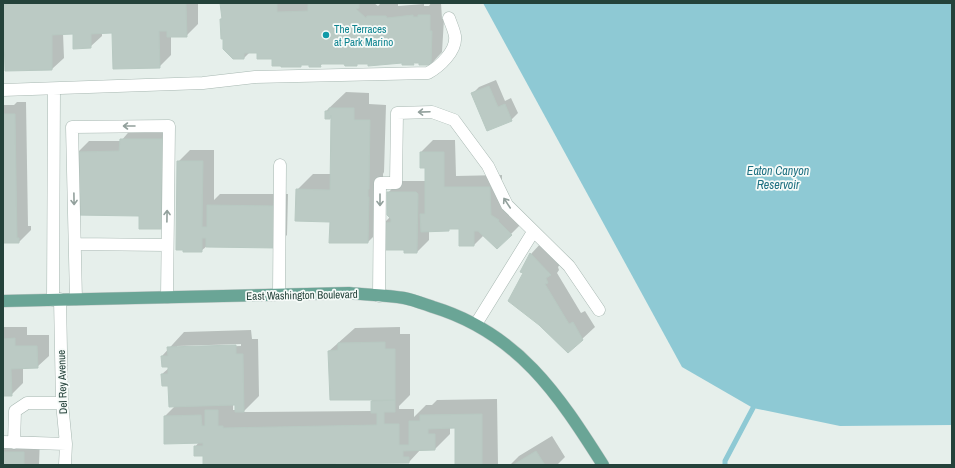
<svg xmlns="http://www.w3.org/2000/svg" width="955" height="468" font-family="'Archivo Narrow',sans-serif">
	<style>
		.water { fill: #8ec9d4 }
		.shadow { fill: #0003; fill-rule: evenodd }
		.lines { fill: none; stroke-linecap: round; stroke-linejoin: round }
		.stream { stroke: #8ec9d4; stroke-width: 5 }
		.building { fill: #bbcac4; stroke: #b8c9c2 }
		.minor-casing { stroke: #a8b8b2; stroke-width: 13 }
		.major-casing { stroke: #c2cac8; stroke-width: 13 }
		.minor { stroke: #fff; stroke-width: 12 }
		.major { stroke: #6aa596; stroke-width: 12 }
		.oneway { stroke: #92a09c }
		.culture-dot { fill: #0f9aa8; stroke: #f7fbf9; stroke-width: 1.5 }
		.labels { text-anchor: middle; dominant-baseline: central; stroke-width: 3.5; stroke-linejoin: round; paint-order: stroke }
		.culture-label { font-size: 11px; fill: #0d838f; stroke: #f7fbf9; text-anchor: start }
		.street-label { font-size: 11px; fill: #24423a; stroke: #f7fbf9 }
		.water-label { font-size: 12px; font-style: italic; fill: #1c6f80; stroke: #f7fbf9 }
	</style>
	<rect width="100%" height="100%" fill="#e6efeb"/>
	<path class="water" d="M483 3H952V425L840 426 753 408 682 367Z"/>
	<path class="shadow" d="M3 3H198V24L186 36H171V55L159 67 113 32 102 33V36L90 47 74 33H63L64 58 52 69 6 39H3Z
		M221 3H374L378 6 380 4H398V6L424 4V6H429L431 3H441L442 19H444L442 52 431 64 415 62 413 64 403 62 358 63 356 65 345 63H323L320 66 303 64 300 66 258 52H250L244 58 221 19 223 17Z
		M496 80 505 101 511 98 518 113 511 120 472 94 479 87Z
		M346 92 369 93V104L386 105 384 172 383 174 384 223 390 217 388 193 399 181H426V167L421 152 433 140H455L456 176 502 175V203L523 222 497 248 484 235 474 245H460V228H451L448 230 429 231V240L417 252H405L384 226 368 242H330L331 221 297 190 313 174H331L332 115 330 118 326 111Z
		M17 102H26L28 226H31V230L19 242H3V105H14Z
		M133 127 175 128 140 215 77 153 89 141H121Z
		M190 150H214V200L220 194H288L287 235 275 247 207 246 201 251 178 162Z
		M542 242 562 262 558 267 559 270 557 273 581 313 585 311 595 327 568 352 524 273 531 254Z
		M3 327H27V335H49V356L37 367 23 368V383L11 395H3Z
		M400 327V334H410V395L399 406V409H414V417L426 405H432L437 400 497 399 498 465H456V427H450V434L435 449H421L409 462 336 463V465H204V455L195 447 199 442 165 443V416L175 406 169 385 162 374 169 368 162 356 184 332 251 330 252 339H258L259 396 243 412 372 411V400L329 351 355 328ZM241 344V346L177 348V346ZM233 404H236V410H233Z
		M3 436 40 437 39 465H3Z
		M552 436 565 457 557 465H510L519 456Z"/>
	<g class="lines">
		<path class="stream" d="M725 465V461L753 408"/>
	</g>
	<path class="building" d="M3 3H186L187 37H167V31H159L160 68 113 69 112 33 91 34V48L73 49V34L52 35V70L5 71Z
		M220 3H277V12L308 11V3H359V8L356 9 366 18 367 16H386L387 18 413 15V17H418V15H430V31H432L431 65H419V63H413L414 65H402V63L368 66V64H357V66H345L344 64H320L321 67H309V65H301V67H281V66H272V59H257V53H244V59H233L223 49V39H221L220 19H222Z
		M489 86 498 107 505 104 512 121 487 131 471 93Z
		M329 108H354V120H370L369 189H368V197H369L368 243H329L330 222 295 221 296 189 330 190 331 115 330 119H325V111H329Z
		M4 114H15L17 238H19V243H3Z
		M120 139H163L162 229H139V216L75 215 76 152 119 151Z
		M420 152H444V187H490L491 215 499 220 498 221 512 235 497 249 478 231H474V246H459V229H449V231L421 232 420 214H425V168H420Z
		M177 161H203L202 227H207V205L276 206V248L206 247V238H202V252H183V250H176Z
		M387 192H416L418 194 417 253H404V250H384L383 223 391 222V219L387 215Z
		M530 253 551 275 546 278 548 283 545 284 569 324 573 322 583 340 568 353 539 325 508 301 523 273 520 272Z
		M15 338V346H37L38 368 11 369 12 396H3V339Z
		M385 342V349H395V400H330L328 351 338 350V343Z
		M236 345V354H243L244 412H235V405L169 407 168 386H162L161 374H168V367H162L161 356H168L167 347Z
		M395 400V412H384V424H399V445H409V421H420V415L482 414V465H455V428L428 429V434H435V450L403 451V457H409V463L203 465V456H194V446H203V443L164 444V416L201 415 202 426H205V410H218V426H223V428L377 425V413H371V401Z
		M536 451 545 465H513Z
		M3 452H24V465H3Z"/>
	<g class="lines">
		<defs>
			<path id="minor" d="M3 90 203 83 255 77 428 73C439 67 457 51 455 36 454 30 451 24 449 18
				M75 244 167 245
				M279 294 280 165
				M379 296 380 183H396L397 113 432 112 454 120 488 166 507 205 569 266 599 310
				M60 299 62 403 66 444 65 465
				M76 299 72 127 169 126 167 297
				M53 300 54 89
				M476 324 533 232
				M3 442 66 444
				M14 443 15 411 27 403H62"/>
			<path id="major" d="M3 301 349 293C368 295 386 295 404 298 414 300 424 304 433 307 518 333 558 394 603 465"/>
		</defs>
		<use href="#minor" class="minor-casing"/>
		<use href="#major" class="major-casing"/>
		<use href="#minor" class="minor"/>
		<use href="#major" class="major"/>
	</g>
	<defs><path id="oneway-shaft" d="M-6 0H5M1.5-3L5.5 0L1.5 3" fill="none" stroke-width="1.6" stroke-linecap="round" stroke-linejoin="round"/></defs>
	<g class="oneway">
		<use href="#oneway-shaft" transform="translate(424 112) rotate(178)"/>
		<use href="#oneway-shaft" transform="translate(129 126) rotate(180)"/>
		<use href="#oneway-shaft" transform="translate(74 199) rotate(89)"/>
		<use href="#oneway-shaft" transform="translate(380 200) rotate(90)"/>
		<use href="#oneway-shaft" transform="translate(507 203) rotate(-123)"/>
		<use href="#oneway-shaft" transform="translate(167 216) rotate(-89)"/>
	</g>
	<circle class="culture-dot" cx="326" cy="35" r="4"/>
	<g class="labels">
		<g class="culture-label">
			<text x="334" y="29">The Terraces<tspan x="334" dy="13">at Park Marino</tspan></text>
		</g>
		<g class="street-label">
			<text transform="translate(302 295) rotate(-1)">East Washington Boulevard</text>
			<text transform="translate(62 382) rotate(-92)">Del Rey Avenue</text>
		</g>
		<g class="water-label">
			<text x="778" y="171">Eaton Canyon<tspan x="778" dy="14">Reservoir</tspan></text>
		</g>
	</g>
	<rect width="955" height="468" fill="none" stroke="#24423a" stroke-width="8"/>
</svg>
